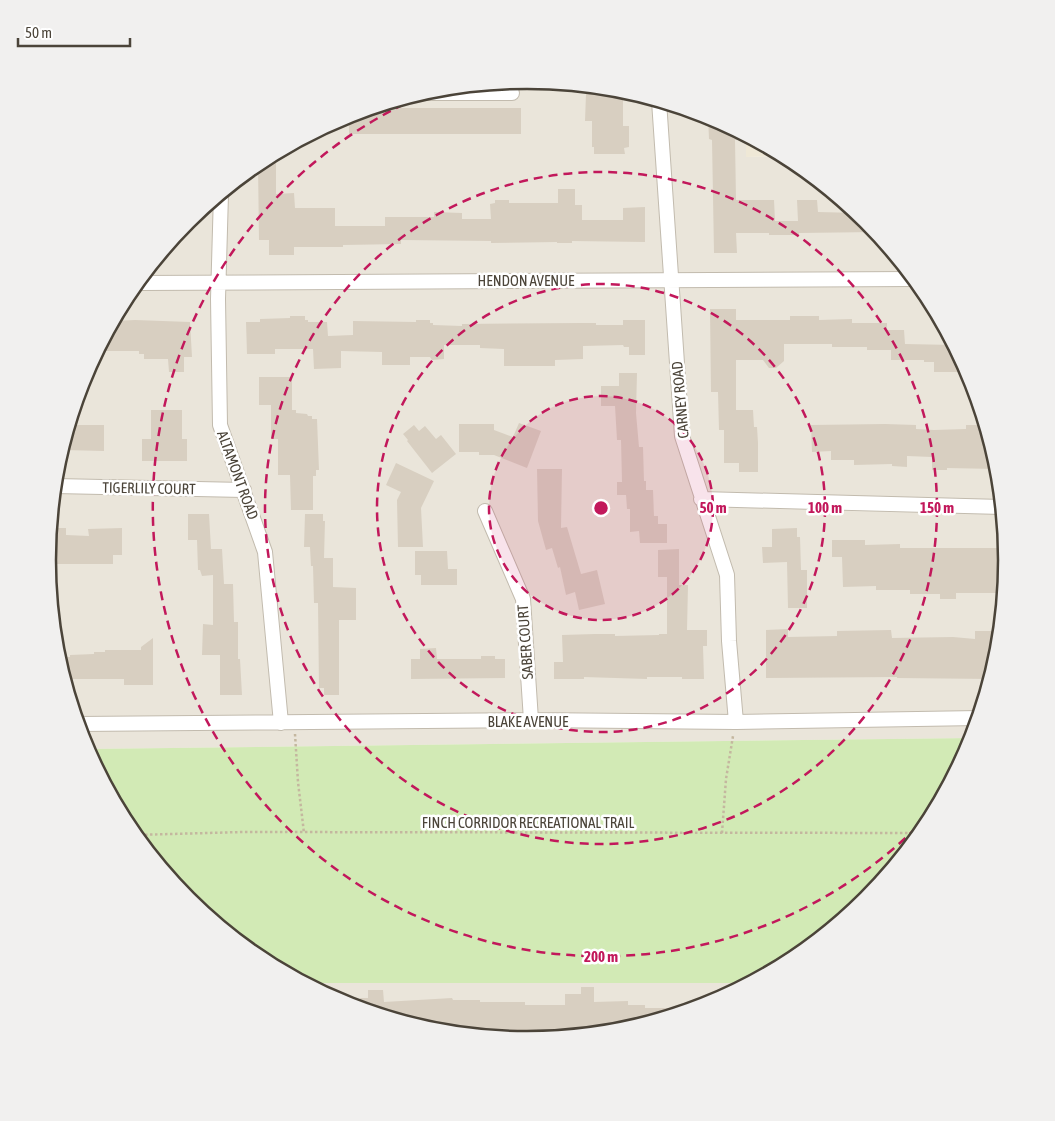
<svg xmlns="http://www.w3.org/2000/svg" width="1055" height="1121" font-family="'Asap Condensed',sans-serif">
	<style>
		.residential { fill: #eae5da }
		.education { fill: #efe8d6 }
		.green { fill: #d2eab5 }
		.building { fill: #d8cfc1 }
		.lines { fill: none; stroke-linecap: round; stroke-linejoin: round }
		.street-casing { stroke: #c2bbae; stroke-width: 16 }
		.path { stroke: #c4b79f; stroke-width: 2.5; stroke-dasharray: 2.5 2.5; stroke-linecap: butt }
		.street { stroke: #fff; stroke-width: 14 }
		.ring { fill: none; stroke: #c2185b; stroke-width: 2.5; stroke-dasharray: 9 6 }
		.labels { text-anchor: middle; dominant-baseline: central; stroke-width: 5; stroke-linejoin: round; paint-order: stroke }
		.street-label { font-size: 15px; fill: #4b4439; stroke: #fff }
		.rim { fill: none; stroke: #4b4439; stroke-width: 2.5 }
		.centre { fill: #c2185b; stroke: #fff; stroke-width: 2.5 }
		.ring-label { font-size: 15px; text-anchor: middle; font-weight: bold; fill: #c2185b; stroke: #fff; stroke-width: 5; stroke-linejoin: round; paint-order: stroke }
	</style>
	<rect width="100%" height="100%" fill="#f6f3ec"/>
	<path class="residential" d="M528 81 621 90 711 117 746 136 747 157 784 156 794 162 867 221 927 294 971 377 998 467 1007 561 998 654 973 738 87 749 57 654 48 560 57 467 84 377 129 294 188 221 261 161 344 117 434 90Z
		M304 983H751L711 1004 621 1031 527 1040 434 1031 344 1004Z"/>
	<path class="education" d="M746 136 784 156 746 157Z"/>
	<path class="green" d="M973 738 971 744 926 827 867 900 794 960 751 983H304L261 959 188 900 128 827 87 749Z"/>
	<path class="building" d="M586 94H623V126H629V147L624 148 625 154H594V147H592V121H585Z
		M374 108H521V134H349V115Z
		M708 116 755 140H735L736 200H774L775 221H798L797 200H817L818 212 857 213 867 221 876 232 799 233V235H769V233H736L737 253H714L712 140 709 139Z
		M276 153V194L294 193 295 208H335V226H385V217H434V212L462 213V219H491L490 204 495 203V200H509V203H558V189H575V205H582V220H623V208L645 207V242L572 241V243H557V242L491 243V241L401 240V244L343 245V247H294V255H269V240H259L258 164Z
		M710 309H736V320H790V316H819V320L852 319V323H887V330H904L905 344 954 345 969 372H934V362H924V360H891V350H867V347H832V344H784V361L776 368H769L763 360H736V410H753L754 427H757L758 443V472H739V463H724V430H719L718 392H711Z
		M290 316H305V320H308V322H327L328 336 353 335V321L416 322V320H430V323H433V325L462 326V324L582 323H596V325H623V320H645V355H629V347H624L623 345 583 346V359L555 360V366H504V349L480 348V345H444V359L432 360 430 357H410V365H382V352L341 351V368L314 369 313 349H275V354H247L246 322H260V319L290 318Z
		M135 320 190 322 192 357H184V372H169L168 359H144V354H139V351H98L114 321Z
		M619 373H637L636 413 639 447H643L644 481H646V490H653L654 516H658V524H667V543H640L639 531 630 532V509H627L626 495H617V482H622L621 440H617L615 406H601V386H619Z
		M259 377H292V410H296V413L307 414 308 416H312V419H317L319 470H316V476H313V510H291L290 475H278V439H271V405H259Z
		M151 410H182V439H187V461H142V439H151Z
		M519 423 541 431 527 468 494 455H479V452H459V424H494V430L513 437Z
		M885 424 916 425V429L934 430 966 429V425H985L996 459V469L947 468V470H932V457L907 456V467L892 466V464L854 465V460H831V451L812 452 811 425Z
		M69 425H104V451L64 450V441Z
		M414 425 419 431 425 426 436 439 441 435 456 454 432 473 407 441 408 440 403 434Z
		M396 463 434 481 421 508 423 547H398L397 500 401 492 386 485Z
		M537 469H562L561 528 567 527 581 574 597 570 605 604 579 610 575 592 566 595 560 567 558 568 552 548 546 550 538 521Z
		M188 514H209L211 549H222L224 584H233L234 622H238V659H240L242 695H220V655H202L203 624 213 625V575L202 576 200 570H198L197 540H188Z
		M305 514H323V521H325L324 558H333V587L356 588V620H339V695H324V688H319L318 603H314L313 566H311L310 547H304Z
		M51 528H66V535L89 536 88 529 122 528V555H113V564H48Z
		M797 528V537H800L801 570H807V608H788L787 562 763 563 762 547H772V529Z
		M832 540H865V545L900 544V548H1006L1008 561 1007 569H1002V593H956V599H940V594H910V590H876V586L843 587 842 557H832Z
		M679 549V585H688L687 630H707V646H703L704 679H682V677H647V679L584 677V679H554V662H563L562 635 595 634H615V636L659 635V634H667V577H658V550Z
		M415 551H447L448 569H457V585H421V575H415Z
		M788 629V637L837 636V631L891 630 892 638 953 637 975 639V631H996L997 658 991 679 897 678V677L766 678V630Z
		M153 638V685H124V679H64L58 660H65V657H70V655L94 654V652H105V650H141V647Z
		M436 648 437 659H481V656H495V659H505V678L411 679V659H420V649Z
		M581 987H594V1002L628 1001V1005H645V1008H687L688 1011 620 1031 527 1040 434 1031 359 1009 360 998H368V990H383L384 1002 452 998 453 1000H480V1002H525V1005H565V994H581Z"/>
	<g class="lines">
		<defs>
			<path id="street" d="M422 93H512
				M659 101 682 436 727 575 729 641 736 722
				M221 194 218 299 220 425 265 552 281 723
				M138 283 914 279
				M55 486 244 490
				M701 499 1002 507
				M485 511 523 599 531 720
				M78 724 531 720 736 722 979 718"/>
		</defs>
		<use href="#street" class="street-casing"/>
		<path class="path" d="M295 734 298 782 304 833
			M722 833 726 779 733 736
			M135 835 243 832 922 833"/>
		<use href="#street" class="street"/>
	</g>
	<circle cx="601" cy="508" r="112" fill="#c2185b" fill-opacity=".12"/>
	<g class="ring">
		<circle cx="601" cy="508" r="112"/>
		<circle cx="601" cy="508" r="224"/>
		<circle cx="601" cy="508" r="336"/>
		<path d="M937 806A449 449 0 1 1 436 90"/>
	</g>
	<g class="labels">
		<g class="street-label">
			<text x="526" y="280">HENDON AVENUE</text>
			<text transform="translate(680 400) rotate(-95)">CARNEY ROAD</text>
			<text transform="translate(238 475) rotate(70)">ALTAMONT ROAD</text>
			<text transform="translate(149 488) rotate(1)">TIGERLILY COURT</text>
			<text transform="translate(525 642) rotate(-94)">SABER COURT</text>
			<text x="528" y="721">BLAKE AVENUE</text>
			<text x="528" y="822">FINCH CORRIDOR RECREATIONAL TRAIL</text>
		</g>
	</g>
	<path d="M0 0H1055V1121H0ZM56 560a471 471 0 1 1 942 0a471 471 0 1 1-942 0Z" fill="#f1f0ef" fill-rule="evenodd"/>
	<path class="rim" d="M56 560a471 471 0 1 1 942 0a471 471 0 1 1-942 0Z"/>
	<circle cx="601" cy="508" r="8" class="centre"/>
	<g class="ring-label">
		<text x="713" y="513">50 m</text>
		<text x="825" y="513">100 m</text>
		<text x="937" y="513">150 m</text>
		<text x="601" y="962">200 m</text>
	</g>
	<path d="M18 38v8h112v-8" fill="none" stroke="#4b4439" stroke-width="2.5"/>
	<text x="25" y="38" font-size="15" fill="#4b4439" stroke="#ffffff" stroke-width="4" paint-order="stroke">50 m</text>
</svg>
